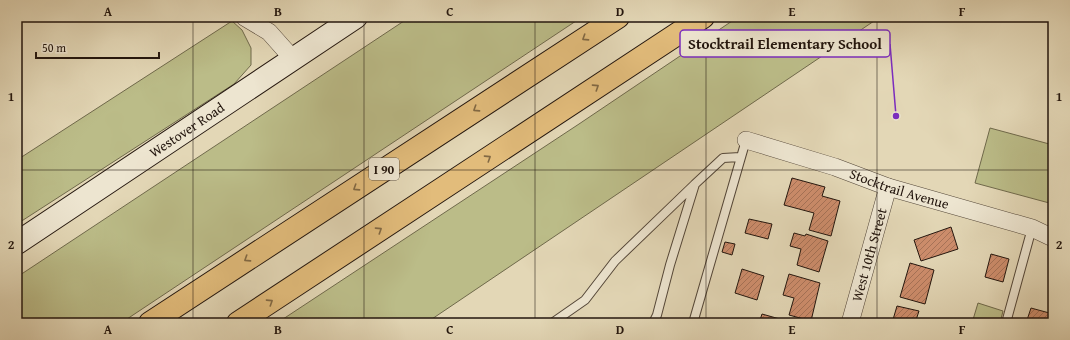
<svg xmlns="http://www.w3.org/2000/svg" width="1070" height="340" font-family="'Gentium Book Plus',serif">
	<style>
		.green { fill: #bbbc88; stroke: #6f694b }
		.building { fill: url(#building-hatch); stroke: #23160e }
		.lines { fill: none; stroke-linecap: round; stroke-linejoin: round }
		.lane-casing { stroke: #534638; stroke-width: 10 }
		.street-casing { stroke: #534638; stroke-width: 18 }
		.secondary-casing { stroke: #23160e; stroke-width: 24 }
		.highway-casing { stroke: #23160e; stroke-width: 24 }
		.lane { stroke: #ede5d0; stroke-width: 8 }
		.street { stroke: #ede5d0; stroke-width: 17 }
		.secondary { stroke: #ede5d0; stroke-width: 22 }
		.highway { stroke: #e2bc7b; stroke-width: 22 }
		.oneway { stroke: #826944 }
		.grid { fill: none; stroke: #23160e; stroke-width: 1; stroke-opacity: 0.55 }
		.labels { text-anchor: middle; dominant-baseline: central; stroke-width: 4; stroke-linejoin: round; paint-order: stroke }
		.shield { fill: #ede5d0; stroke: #605448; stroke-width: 1 }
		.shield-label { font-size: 13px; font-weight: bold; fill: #23160e }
		.street-label { font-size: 14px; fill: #23160e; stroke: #ede5d0 }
		.leader { fill: none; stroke: #7b2cbf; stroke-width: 1.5 }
		.callout-dot { fill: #7b2cbf; stroke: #ede5d0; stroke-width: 1.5 }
		.callout { fill: #ede5d0; stroke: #7b2cbf; stroke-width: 1.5 }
		.callout-label { font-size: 15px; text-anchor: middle; font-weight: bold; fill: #23160e }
		.neatline { fill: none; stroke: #23160e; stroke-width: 1.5 }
		.grid-label { font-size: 13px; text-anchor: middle; font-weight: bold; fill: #23160e }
	</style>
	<defs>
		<pattern id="building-hatch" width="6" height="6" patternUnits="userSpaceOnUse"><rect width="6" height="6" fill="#cd8d6c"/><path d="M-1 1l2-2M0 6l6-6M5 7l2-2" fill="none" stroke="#a67257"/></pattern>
	</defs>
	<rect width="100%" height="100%" fill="#e3d7b6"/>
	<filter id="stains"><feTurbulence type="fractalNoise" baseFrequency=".005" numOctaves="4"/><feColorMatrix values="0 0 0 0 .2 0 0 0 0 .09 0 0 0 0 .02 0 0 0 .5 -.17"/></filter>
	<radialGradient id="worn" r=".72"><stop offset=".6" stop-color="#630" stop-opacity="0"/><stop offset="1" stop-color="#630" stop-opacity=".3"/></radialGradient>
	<path class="green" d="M410 17H582L121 323H17V277Z
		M738 17H880L426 323H277L579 124Z
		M232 21 242 30 251 48V65L234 84 17 224V160Z
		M990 128 1053 145V204L975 183Z
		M978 303 1003 311 1000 323H972Z"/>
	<path class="building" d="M792 178 825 187 822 196 840 201 831 236 809 230 814 213 784 205Z
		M749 219 772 224 768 239 745 233Z
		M951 227 958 249 921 261 914 240Z
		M794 233 805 236 806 234 828 241 819 272 797 265 801 249 790 246Z
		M725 242 735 244 732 255 722 252Z
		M991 254 1009 259 1003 282 985 277Z
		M910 263 934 270 925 304 900 297Z
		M742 269 764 276 757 300 735 293Z
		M789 274 820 283 811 321 789 315 794 298 783 295Z
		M897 306 919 311 915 323H892Z
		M1031 308 1053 314 1051 323H1026Z
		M762 314 794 323H759Z"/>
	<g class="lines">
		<defs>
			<path id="lane" d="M552 323 585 300 615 261 695 184
				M653 323 657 315 670 265 695 184 723 158 740 157
				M693 323 746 140
				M1006 323 1032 228"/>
			<g id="street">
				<path d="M244 17 269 32 293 59"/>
				<path id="s1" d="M746 140 835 167 888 187 1032 228 1053 238"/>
				<path id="s2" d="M850 323 888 187"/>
			</g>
			<g id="secondary">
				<path id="s3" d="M17 243 356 17"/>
			</g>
			<path id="highway" d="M150 323 618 17
				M238 323 703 17"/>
		</defs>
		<use href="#lane" class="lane-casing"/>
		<use href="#street" class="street-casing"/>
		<use href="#secondary" class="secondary-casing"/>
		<use href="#highway" class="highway-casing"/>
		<use href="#lane" class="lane"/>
		<use href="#street" class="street"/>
		<use href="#secondary" class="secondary"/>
		<use href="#highway" class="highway"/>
	</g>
	<defs><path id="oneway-chevron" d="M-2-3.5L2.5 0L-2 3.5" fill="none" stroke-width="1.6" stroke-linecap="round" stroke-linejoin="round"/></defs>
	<g class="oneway">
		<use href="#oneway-chevron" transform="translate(585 38) rotate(147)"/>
		<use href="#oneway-chevron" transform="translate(596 87) rotate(-33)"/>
		<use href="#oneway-chevron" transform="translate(476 109) rotate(147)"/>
		<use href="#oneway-chevron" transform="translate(488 158) rotate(-33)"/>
		<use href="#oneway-chevron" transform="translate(356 188) rotate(147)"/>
		<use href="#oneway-chevron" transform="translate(379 230) rotate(-33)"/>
		<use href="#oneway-chevron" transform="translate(247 259) rotate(147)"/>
		<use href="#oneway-chevron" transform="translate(270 302) rotate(-33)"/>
	</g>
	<path class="grid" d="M193 17V323M364 17V323M535 17V323M706 17V323M877 17V323M17 170H1053"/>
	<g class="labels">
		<rect class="shield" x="369" y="158" width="30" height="22" rx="3"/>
		<g class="shield-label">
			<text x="384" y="169">I 90</text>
		</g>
		<g class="street-label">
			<text stroke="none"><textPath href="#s3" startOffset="204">Westover Road</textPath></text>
			<text stroke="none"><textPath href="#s1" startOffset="161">Stocktrail Avenue</textPath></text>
			<text stroke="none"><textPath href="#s2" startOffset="71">West 10th Street</textPath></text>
		</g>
	</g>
	<path class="leader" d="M896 116L890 44"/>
	<circle class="callout-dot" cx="896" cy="116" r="4"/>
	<rect class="callout" x="680" y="30" width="210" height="27" rx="4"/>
	<g class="callout-label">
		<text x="785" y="49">Stocktrail Elementary School</text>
	</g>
	<rect width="1070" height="340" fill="none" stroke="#e3d7b6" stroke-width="44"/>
	<path d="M36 52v6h123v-6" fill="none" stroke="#23160e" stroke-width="2"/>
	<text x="42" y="52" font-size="12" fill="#23160e" stroke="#ede5d0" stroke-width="3" paint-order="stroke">50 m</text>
	<rect x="22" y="22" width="1026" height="296" class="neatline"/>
	<g class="grid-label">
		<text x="108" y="16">A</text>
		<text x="278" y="16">B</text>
		<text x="450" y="16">C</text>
		<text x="620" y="16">D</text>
		<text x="792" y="16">E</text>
		<text x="962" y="16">F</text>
		<text x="11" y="101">1</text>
		<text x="1059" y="101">1</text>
		<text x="11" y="249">2</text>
		<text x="1059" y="249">2</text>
		<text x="108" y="334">A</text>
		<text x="278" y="334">B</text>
		<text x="450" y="334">C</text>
		<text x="620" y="334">D</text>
		<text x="792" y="334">E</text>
		<text x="962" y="334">F</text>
	</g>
	<rect width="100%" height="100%" filter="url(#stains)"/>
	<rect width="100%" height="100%" fill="url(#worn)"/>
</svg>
